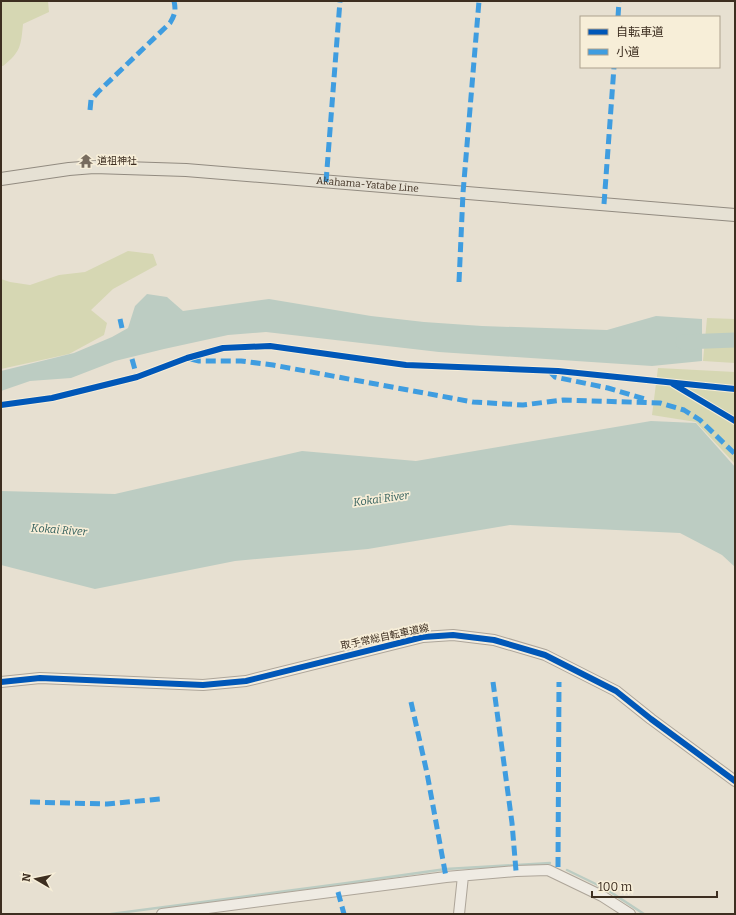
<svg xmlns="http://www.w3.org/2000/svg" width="736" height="915" font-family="Bitter,'Noto Sans JP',serif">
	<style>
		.green { fill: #d6d7b3 }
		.water { fill: #bcccc2 }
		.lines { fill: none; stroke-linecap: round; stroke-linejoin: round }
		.stream { stroke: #bcccc2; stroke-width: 2.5 }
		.river { stroke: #bcccc2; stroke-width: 15 }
		.minor-casing { stroke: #ada599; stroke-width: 12 }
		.major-casing { stroke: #928b80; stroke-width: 14 }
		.minor { stroke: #efebe3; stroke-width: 10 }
		.major { stroke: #e6e1d4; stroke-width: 12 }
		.quiet { stroke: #3f9de0; stroke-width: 5; stroke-dasharray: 10 5; stroke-linecap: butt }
		.cycleway-casing { stroke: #f7eed8; stroke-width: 8 }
		.cycleway { stroke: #0057b8; stroke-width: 6 }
		.labels { text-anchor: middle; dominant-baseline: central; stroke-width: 3.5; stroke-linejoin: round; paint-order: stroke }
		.poi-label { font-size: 10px; fill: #3d2e20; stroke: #f7eed8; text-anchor: start }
		.street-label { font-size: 10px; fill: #3d2e20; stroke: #f7eed8 }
		.water-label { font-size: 11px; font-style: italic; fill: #2f5d5a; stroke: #f7eed8 }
	</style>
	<rect width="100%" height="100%" fill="#e7e0d1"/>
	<path class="green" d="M1 1H48L49 12 23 24C21 45 21 52 3 66H1Z
		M128 251 153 254 157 265 113 289 91 310 107 323 104 335 69 354 1 369V279L10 282 30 285 59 275 85 272Z
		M707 318 735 319V363L703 361Z
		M658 368 735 372V464L696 422 652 415Z"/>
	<path class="water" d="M147 294 167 297 183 311 269 299 371 316 424 322 482 326 607 330 656 316 702 319V361L652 366 439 352 266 332 228 335 164 349 115 361 71 378 30 381 1 391V371L74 353 112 337 128 328 135 306Z
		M651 421 696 423 735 467V567L722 555 680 533 510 525 368 549 235 561 95 589 1 565V491L115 494 302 451 416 461Z"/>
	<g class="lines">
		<path class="stream" d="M567 870 606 889 644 914
			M111 914 347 883 446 869 550 863"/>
		<path class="river" d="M683 342 735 340"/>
		<defs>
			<path id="minor" d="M1 682 40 678 203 685 246 681 423 637 453 635 494 640 545 655 616 691 651 719 735 781
				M162 914 446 877 516 871 548 870 602 896 630 914
				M459 914 463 876"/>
			<g id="major">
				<path id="s1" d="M1 179 69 169 94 167 186 170 735 215"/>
			</g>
		</defs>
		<use href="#minor" class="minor-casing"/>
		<use href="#major" class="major-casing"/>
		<use href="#minor" class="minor"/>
		<use href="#major" class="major"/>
		<path class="quiet" d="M618 17 619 1
			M90 110 91 100 98 92 170 23C175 15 176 10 174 1
			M326 182 340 1
			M604 204 614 67
			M459 282 463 193 479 1
			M120 319 122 328
			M132 359 137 377
			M191 359 199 361H241L273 365 473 402 523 405 563 400 660 403 684 410 700 420 735 454
			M549 371 555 377 608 388 648 400
			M493 682 512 823 516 871
			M411 702 427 773 446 877
			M30 802 107 804 160 799
			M558 867 559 682
			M338 892 344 914"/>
		<defs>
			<path id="cycleway" d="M673 384 735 421
				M1 405 52 398 137 377 187 358 223 348 270 346 406 365 558 371 735 389
				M1 682 40 678 203 685 246 681 423 637 453 635 494 640 545 655 616 691 651 719 735 781"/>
		</defs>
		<use href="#cycleway" class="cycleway-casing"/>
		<use href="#cycleway" class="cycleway"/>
	</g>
	<defs>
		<symbol id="temple-bare" viewBox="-9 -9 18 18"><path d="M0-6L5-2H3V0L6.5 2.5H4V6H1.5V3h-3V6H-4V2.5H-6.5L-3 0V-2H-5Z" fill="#786c5e" stroke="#f7eed8" stroke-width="2.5" paint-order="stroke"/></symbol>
	</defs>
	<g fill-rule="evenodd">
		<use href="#temple-bare" x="76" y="151" width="20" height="20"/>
	</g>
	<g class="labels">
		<g class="poi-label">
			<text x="97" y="161">道祖神社</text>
		</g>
		<g class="street-label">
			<text stroke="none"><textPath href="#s1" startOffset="368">Akahama-Yatabe Line</textPath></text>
			<text transform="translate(385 637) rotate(-12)">取手常総自転車道線</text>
		</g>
		<g class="water-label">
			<text transform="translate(381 499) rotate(-8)">Kokai River</text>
			<text transform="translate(59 530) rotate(4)">Kokai River</text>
		</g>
	</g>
	<rect width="736" height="915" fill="none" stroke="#3d2e20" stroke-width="4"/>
	<rect x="580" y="16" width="140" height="52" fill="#f7eed8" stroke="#ada18e"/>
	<rect x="588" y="29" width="20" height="6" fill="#0057b8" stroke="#ada18e"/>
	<text x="616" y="36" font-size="12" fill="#3d2e20">自転車道</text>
	<rect x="588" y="49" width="20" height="6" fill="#3f9de0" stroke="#ada18e"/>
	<text x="616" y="56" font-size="12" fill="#3d2e20">小道</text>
	<g transform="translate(36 879) rotate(279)" stroke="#f7eed8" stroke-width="3" paint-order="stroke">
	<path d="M0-3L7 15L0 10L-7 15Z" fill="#3d2e20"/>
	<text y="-6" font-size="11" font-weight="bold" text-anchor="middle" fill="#3d2e20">N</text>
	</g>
	<path d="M592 891v6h125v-6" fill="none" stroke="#3d2e20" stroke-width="2"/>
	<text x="598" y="891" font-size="12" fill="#3d2e20" stroke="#f7eed8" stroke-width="3" paint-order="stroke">100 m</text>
</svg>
